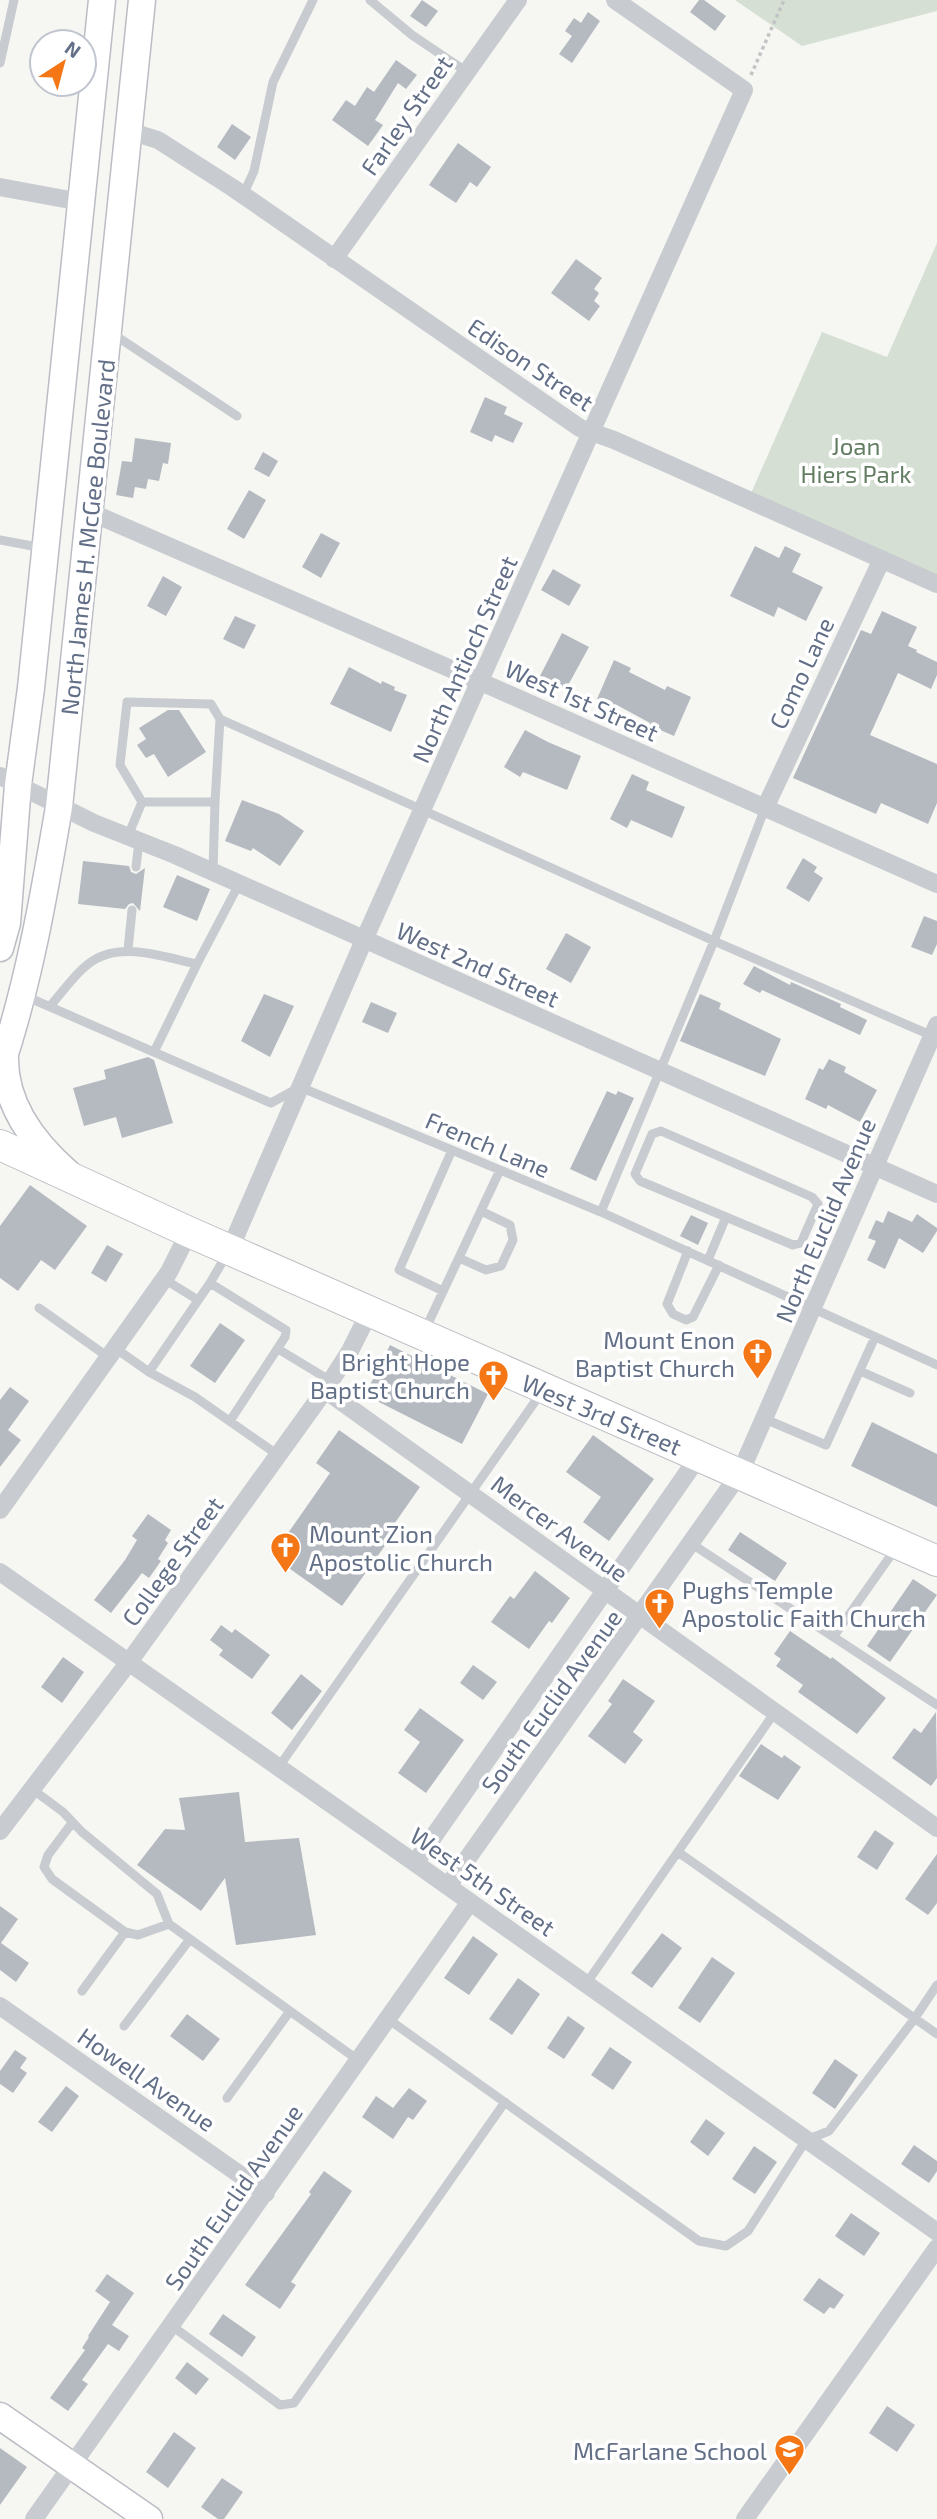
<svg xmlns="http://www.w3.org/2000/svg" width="937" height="2519" font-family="'Exo 2',sans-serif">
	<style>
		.green { fill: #d5dfd3 }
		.building { fill: #b5bac1 }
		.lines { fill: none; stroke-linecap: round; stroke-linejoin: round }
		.secondary-casing { stroke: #babdc4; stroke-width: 29 }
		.primary-casing { stroke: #bdbfc4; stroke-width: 32 }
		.path { stroke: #c1c3c5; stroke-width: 3.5; stroke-dasharray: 3.5 3.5; stroke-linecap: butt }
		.lane { stroke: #c8cbcf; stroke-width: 9 }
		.street { stroke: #c8cbcf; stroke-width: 18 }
		.secondary { stroke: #fff; stroke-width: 26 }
		.primary { stroke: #fff; stroke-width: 30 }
		.labels { text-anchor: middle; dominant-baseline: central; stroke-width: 7; stroke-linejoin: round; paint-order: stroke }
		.street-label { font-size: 24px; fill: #626f87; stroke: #fff }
		.park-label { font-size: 24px; fill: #627d62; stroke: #fff }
		.poi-label { font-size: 24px; fill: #626f87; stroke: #fff; text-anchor: end }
	</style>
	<rect width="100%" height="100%" fill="#f6f7f3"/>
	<path class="green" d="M735 0H937V11L802 46Z
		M937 243V584L748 500 822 332 887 357Z"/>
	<path class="building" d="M422 0 438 11 426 27 410 16Z
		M699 0H704L726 16 715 31 690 12Z
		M588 12 600 21 572 63 559 54 572 36 565 31 574 18 581 23Z
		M396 60 417 75 406 89 398 83 375 120 383 125 368 146 332 120 346 100 355 106 367 87 374 92Z
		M232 124 251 137 235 160 217 147Z
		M458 143 491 167 477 187 470 182 456 203 429 185Z
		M576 259 602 278 594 289 599 293 594 301 600 306 589 321 551 293Z
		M485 397 507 407 504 414 523 423 513 443 495 435 492 442 470 432Z
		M135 438 171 443 168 464 163 463 159 481 148 479 146 489 135 487 133 498 116 495 122 461 132 462Z
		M263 452 278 461 269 477 254 469Z
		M249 490 266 500 244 539 227 529Z
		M321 533 340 543 321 578 302 567Z
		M755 546 779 558 785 546 801 554 792 572 823 587 806 621 778 607 774 617 730 596Z
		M553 569 581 585 569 606 541 590Z
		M163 576 182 587 166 616 147 606Z
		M882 611 917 627 908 646 917 650 916 652 937 662V675L931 689 898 673 870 735 937 764V803L928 824 881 803 876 814 793 778 861 630 871 634Z
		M235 616 256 625 244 649 223 639Z
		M562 633 589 647 566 689 540 676Z
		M614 660 631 668 629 672 665 690 667 686 691 697 674 736 649 725 650 723 615 704 614 707 597 699Z
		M349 667 381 684 382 681 395 687 394 690 407 695 391 732 330 704Z
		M168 710H179L206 752 168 777 154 754 146 758 137 745 146 739 139 728Z
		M525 730 548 742 581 756 567 790 523 772 520 777 504 767Z
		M632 774 649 782 646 790 685 807 672 838 631 820 627 828 610 819Z
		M242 800 279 814 304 831 280 866 253 848 251 851 225 841Z
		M803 858 817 867 814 872 823 878 809 902 786 888Z
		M83 861 129 866 131 872 136 874 145 868 140 911 133 903 129 904 125 909 78 904Z
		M177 875 210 889 197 921 163 907Z
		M924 916 937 921V944L932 955 911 947Z
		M566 933 591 947 571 983 546 969Z
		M754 966 790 985 791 982 841 1004 840 1007 867 1020 860 1035 762 990 760 993 743 984Z
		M264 994 294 1006 270 1057 241 1041Z
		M700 994 721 1003 719 1009 781 1039 765 1076 680 1041Z
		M371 1002 397 1013 388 1033 362 1022Z
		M148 1057 154 1060 173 1123 122 1138 116 1117 84 1126 73 1088 106 1079 104 1070Z
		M829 1059 846 1067 844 1072 877 1090 860 1122 828 1105 826 1109 805 1099 819 1068 823 1070Z
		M607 1091 616 1095 618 1091 634 1098 596 1181 570 1169Z
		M30 1185 87 1226 55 1270 41 1260 18 1291 0 1278V1226Z
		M888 1211 912 1222 917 1214 937 1228V1231L923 1253 899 1238 885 1269 867 1260 876 1241 868 1238 876 1220 883 1223Z
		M691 1215 708 1223 698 1245 680 1236Z
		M107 1245 123 1254 106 1282 91 1273Z
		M220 1323 245 1340 215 1383 190 1366Z
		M390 1345 488 1394 462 1444 365 1395Z
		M10 1387 29 1401 8 1430 21 1440 0 1467V1400Z
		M872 1422 937 1454V1507L851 1466Z
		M339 1430 420 1487 390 1530 394 1533 342 1606 272 1556 330 1473 316 1463Z
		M593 1435 654 1479 609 1541 583 1522 601 1497 566 1472Z
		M148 1514 171 1530 165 1540 168 1543 158 1559 161 1561 149 1578 142 1573 111 1613 94 1600 125 1560 137 1540 132 1536Z
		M740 1532 787 1563 775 1581 728 1550Z
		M535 1571 570 1598 552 1623 549 1621 529 1649 491 1622 510 1596 514 1599Z
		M913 1579 937 1595 890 1662 867 1646Z
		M221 1625 232 1633 235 1629 270 1655 252 1679 219 1655 223 1650 210 1640Z
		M790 1631 831 1659 832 1657 886 1698 857 1734 798 1692 803 1685 776 1666 781 1659 774 1654Z
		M63 1657 84 1672 62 1703 41 1687Z
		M473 1665 497 1682 483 1700 460 1683Z
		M301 1674 322 1691 292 1730 271 1713Z
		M623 1679 655 1701 633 1732 643 1740 625 1764 588 1736 612 1704 608 1701Z
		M420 1708 464 1740 426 1793 398 1773 420 1742 404 1730Z
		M936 1712 937 1778 931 1786 892 1758 914 1728 921 1733Z
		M761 1744 782 1758 784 1755 801 1767 778 1800 739 1776Z
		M239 1792 245 1842 299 1838 316 1935 236 1945 225 1878 201 1911 137 1865 165 1829 185 1830 179 1798Z
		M875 1830 894 1843 877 1870 857 1857Z
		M937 1854V1903L928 1915 905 1899Z
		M0 1906 18 1919 1 1943 29 1963 16 1982 0 1970Z
		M662 1933 682 1948 652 1988 631 1973Z
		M473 1936 498 1954 469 1995 444 1978Z
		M712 1957 735 1973 700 2023 678 2008Z
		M518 1978 540 1994 512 2035 489 2019Z
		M187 2014 220 2039 203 2061 170 2036Z
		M568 2016 585 2028 564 2059 547 2048Z
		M610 2047 632 2062 613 2090 591 2075Z
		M15 2050 27 2058 20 2068 27 2073 13 2093 0 2084V2071Z
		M835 2059 858 2075 835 2109 812 2093Z
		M66 2086 79 2096 52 2132 38 2122Z
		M409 2088 427 2101 413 2120 408 2117 393 2139 362 2117 376 2096 393 2108Z
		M706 2119 725 2133 708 2156 690 2142Z
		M914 2145 937 2161V2171L929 2183 901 2164Z
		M754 2146 777 2162 755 2194 732 2179Z
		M324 2171 352 2191 291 2282 296 2285 280 2309 245 2285 311 2194 309 2192Z
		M851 2213 880 2233 864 2256 835 2236Z
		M107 2274 134 2293 112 2325 129 2336 119 2351 108 2344 82 2380 88 2384 68 2411 50 2398 85 2350 82 2348 89 2337 88 2336 110 2302 95 2291Z
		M819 2278 844 2295 834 2309 830 2307 824 2314 803 2300Z
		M223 2314 256 2337 242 2357 209 2334Z
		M187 2362 209 2379 196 2395 175 2378Z
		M887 2406 915 2425 897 2452 869 2433Z
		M174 2432 196 2448 168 2488 146 2472Z
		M0 2448 27 2467 0 2505Z
		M222 2478 243 2492 224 2519H218L201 2507Z"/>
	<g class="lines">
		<defs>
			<path id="secondary" d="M0 948 7 923 18 785 31 688 102 0
				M5 1054C3 1103 34 1144 69 1174
				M0 1069C29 983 44 895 59 807L142 0
				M0 2416 149 2519"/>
			<path id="primary" d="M0 1145 189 1232 937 1561"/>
		</defs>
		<use href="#secondary" class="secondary-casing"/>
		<use href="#primary" class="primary-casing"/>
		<path class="path" d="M751 75 784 0"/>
		<path class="lane" d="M370 0 412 35 467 72
			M0 63 14 0
			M243 195 254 171 273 82 313 0
			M113 334 237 416
			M0 540 43 548
			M220 719 714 941 935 1037
			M128 836 142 802
			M136 867 139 841
			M213 872 215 802H142L120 765 127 702 211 704 220 719 215 802
			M128 950 132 910
			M25 996 271 1103 300 1087 601 1212 937 1365
			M50 1006C62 993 73 976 87 965 117 939 163 957 197 964L239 884
			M154 1052 197 964
			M601 1212 714 941 765 808
			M688 1251 667 1304 673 1314 686 1320 693 1317 719 1265
			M459 1258 486 1270 501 1266 513 1240 510 1225 481 1211
			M708 1260 726 1217 640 1181 635 1174 652 1134 661 1131 812 1197 818 1204 801 1243 793 1245 726 1217
			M164 1279 198 1300
			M210 1283 286 1330 285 1337 230 1421
			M443 1291 399 1270 452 1150
			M39 1308 108 1357
			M425 1330 500 1170
			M115 1348 149 1372 195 1397 278 1455
			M278 1349 331 1381
			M860 1371 910 1393
			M149 1372 210 1283 227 1254
			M765 1419 826 1445 875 1337
			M692 1544 937 1705
			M834 1636 896 1548
			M278 1768 541 1393
			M32 1789 63 1812 82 1832 157 1894 169 1924 358 2060
			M72 1823 48 1855 44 1867 52 1879 125 1932 138 1935 169 1924
			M678 1852 937 2034
			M586 1984 775 1712
			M82 1991 125 1932
			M388 2019 699 2241 726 2246 748 2231 806 2140 829 2131 915 2018 937 1985
			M124 2026 190 1939
			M227 2098 290 2011
			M172 2326 280 2405 294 2403 505 2102"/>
		<path class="street" d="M129 131 158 140 233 188 580 428 614 440 937 584
			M0 187 81 202
			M334 259 518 0
			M90 512 481 682 937 884
			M0 776 94 823 175 855 937 1194
			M765 808 882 559
			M230 1249 364 940 744 90 615 0
			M325 1390 937 1828
			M0 1510 169 1272 189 1232
			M0 1572 415 1863 937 2232
			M0 1831 129 1662 325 1390 350 1351 370 1311
			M415 1863 699 1456
			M448 1886 740 1473 937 1025
			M0 2006 266 2193
			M34 2519 470 1902
			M745 2519 937 2248"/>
		<use href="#secondary" class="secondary"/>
		<use href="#primary" class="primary"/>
	</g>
	<defs>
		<symbol id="church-pin" viewBox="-11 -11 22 30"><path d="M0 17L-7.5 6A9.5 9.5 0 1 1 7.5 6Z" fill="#f57614" stroke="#fff"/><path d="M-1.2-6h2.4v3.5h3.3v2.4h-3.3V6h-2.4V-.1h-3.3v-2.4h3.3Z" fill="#fff"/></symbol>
		<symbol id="school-pin" viewBox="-11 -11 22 30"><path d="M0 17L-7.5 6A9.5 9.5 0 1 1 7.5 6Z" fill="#f57614" stroke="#fff"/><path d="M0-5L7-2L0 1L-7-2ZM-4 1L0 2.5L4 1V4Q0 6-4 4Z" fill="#fff"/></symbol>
	</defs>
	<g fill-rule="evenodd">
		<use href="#church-pin" x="740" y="1336" width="35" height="47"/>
		<use href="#church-pin" x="476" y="1358" width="35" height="47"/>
		<use href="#church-pin" x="268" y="1530" width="35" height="47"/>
		<use href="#church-pin" x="642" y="1586" width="35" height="47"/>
		<use href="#school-pin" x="772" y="2432" width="35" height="47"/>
	</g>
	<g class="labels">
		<g class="street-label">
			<text transform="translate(406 115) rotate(-55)">Farley Street</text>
			<text transform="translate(531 364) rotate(34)">Edison Street</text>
			<text transform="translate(87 537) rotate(-84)">North James H. McGee Boulevard</text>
			<text transform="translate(464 659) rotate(-66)">North Antioch Street</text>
			<text transform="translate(801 673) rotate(-65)">Como Lane</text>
			<text transform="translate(582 700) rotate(24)">West 1st Street</text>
			<text transform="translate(478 964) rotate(24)">West 2nd Street</text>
			<text transform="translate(488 1144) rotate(23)">French Lane</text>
			<text transform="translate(825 1220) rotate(-67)">North Euclid Avenue</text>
			<text transform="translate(602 1414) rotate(23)">West 3rd Street</text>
			<text transform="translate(560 1528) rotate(36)">Mercer Avenue</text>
			<text transform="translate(172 1561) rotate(-54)">College Street</text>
			<text transform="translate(551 1701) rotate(-54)">South Euclid Avenue</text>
			<text transform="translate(483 1881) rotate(35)">West 5th Street</text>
			<text transform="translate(147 2079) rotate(35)">Howell Avenue</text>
			<text transform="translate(233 2197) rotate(-55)">South Euclid Avenue</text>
		</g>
		<g class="park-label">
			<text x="856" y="445">Joan<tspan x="856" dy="28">Hiers Park</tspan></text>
		</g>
		<g class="poi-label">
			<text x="735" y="1339">Mount Enon<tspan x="735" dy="28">Baptist Church</tspan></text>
			<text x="470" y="1361">Bright Hope<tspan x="470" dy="28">Baptist Church</tspan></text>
			<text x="309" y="1533" text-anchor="start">Mount Zion<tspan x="309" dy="28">Apostolic Church</tspan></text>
			<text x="682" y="1589" text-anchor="start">Pughs Temple<tspan x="682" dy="28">Apostolic Faith Church</tspan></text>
			<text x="767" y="2450">McFarlane School</text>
		</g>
	</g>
	<g transform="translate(63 63) rotate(36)"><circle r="33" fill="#ffffff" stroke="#c0c5cf" stroke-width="2"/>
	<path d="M0-5L12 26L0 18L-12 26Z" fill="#f57614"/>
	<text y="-10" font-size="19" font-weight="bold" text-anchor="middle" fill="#626f87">N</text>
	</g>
</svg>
